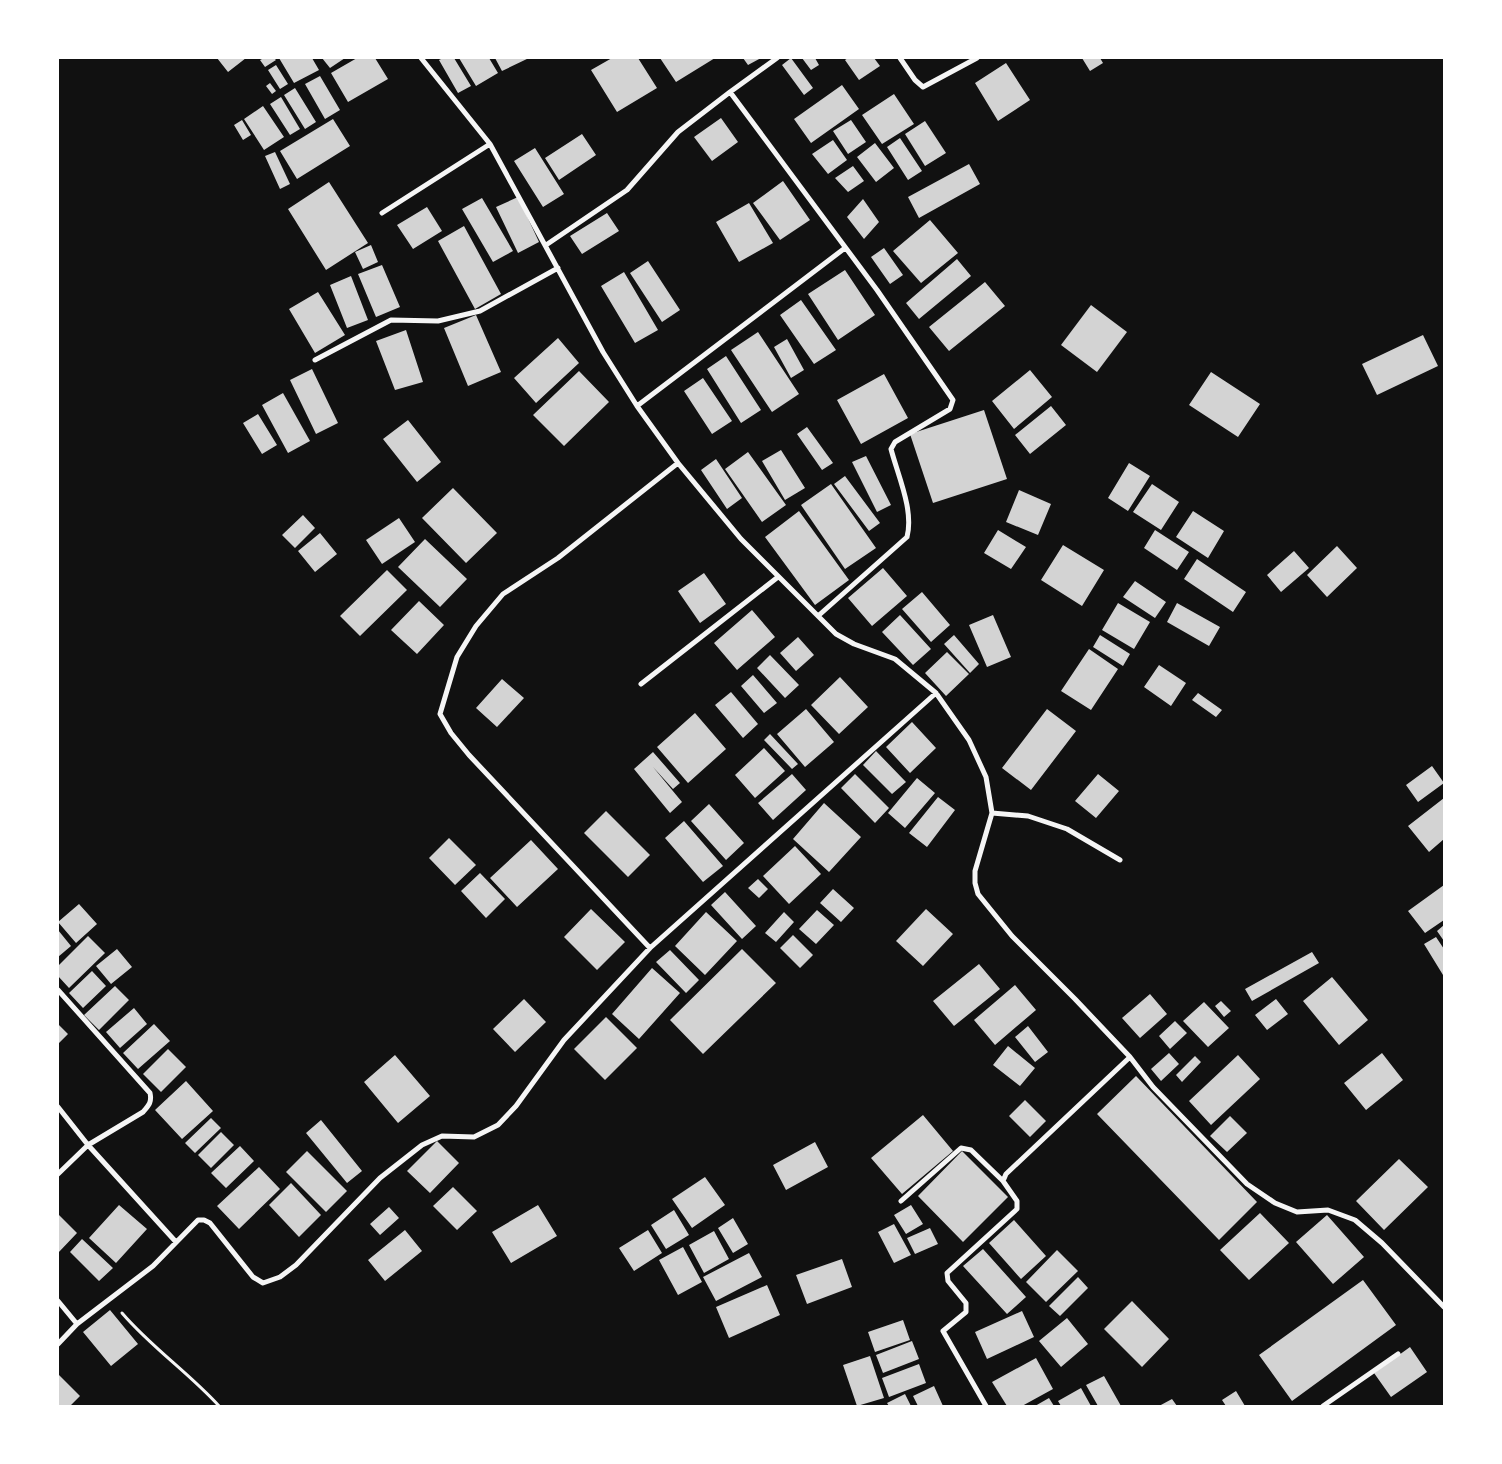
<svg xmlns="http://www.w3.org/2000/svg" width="1502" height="1464" font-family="'Fira Sans Condensed',sans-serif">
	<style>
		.building { fill: #d3d3d3 }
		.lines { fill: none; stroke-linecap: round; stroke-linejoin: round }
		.path { stroke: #f5f5f5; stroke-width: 3 }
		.minor { stroke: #f5f5f5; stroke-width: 5 }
	</style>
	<rect width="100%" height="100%" fill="#111"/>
	<path class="building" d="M217 58H246L228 72Z
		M264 58H274L276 60 265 67 260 60Z
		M279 58H312L319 70 294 83Z
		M322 58H345L330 68Z
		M357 58H375L388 79 348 102 331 73Z
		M443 58H454L471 86 458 93 439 60Z
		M459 58H489L498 73 476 86Z
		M495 58H529L502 71Z
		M612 58H638L657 88 617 112 591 70Z
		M660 58H715L676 82Z
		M743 58H761L748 65Z
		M791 58 813 88 804 95 782 65Z
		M802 58H815L819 65 811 70Z
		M848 58H874L880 66 859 80 845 60Z
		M1082 58H1100L1103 63 1090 71Z
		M1006 63 1030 100 998 121 975 83Z
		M276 65 288 84 280 89 268 70Z
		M320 76 340 110 325 119 305 84Z
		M270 83 276 91 272 94 266 86Z
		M842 85 859 109 811 143 794 119Z
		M295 88 316 122 305 129 284 95Z
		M894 94 914 124 882 144 862 115Z
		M281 97 300 129 290 135 270 104Z
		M263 106 284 137 264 150 244 119Z
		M721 118 738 142 712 161 694 137Z
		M333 119 350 146 297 179 280 151Z
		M242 120 251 135 243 140 234 125Z
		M851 120 866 142 848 154 833 131Z
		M925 121 946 153 925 166 905 134Z
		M582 134 596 155 559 180 545 158Z
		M900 138 922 171 908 180 887 147Z
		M833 140 847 160 828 174 812 154Z
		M875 143 894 168 876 182 857 157Z
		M535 148 564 194 543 207 514 161Z
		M275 152 290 184 280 189 265 156Z
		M969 164 980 184 919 218 908 197Z
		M853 166 864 181 848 192 835 178Z
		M783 181 810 220 780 240 753 203Z
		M329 182 368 243 326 270 288 209Z
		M518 197 539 242 518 253 496 207Z
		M482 198 513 251 493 262 462 209Z
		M863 199 879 222 864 239 847 217Z
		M749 203 773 243 739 262 716 222Z
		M427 207 442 231 413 249 397 225Z
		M607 213 619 231 582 254 570 236Z
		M930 220 958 253 921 283 893 251Z
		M464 226 501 294 475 309 438 241Z
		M371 245 378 262 363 269 355 252Z
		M884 248 903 275 890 284 871 257Z
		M957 259 971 276 919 319 906 303Z
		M648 261 680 310 662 322 630 273Z
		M382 265 400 307 376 317 358 274Z
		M845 270 875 315 838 340 808 294Z
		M624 272 658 330 635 343 601 286Z
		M351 276 368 320 347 328 330 285Z
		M985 282 1005 306 949 351 929 327Z
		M318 292 345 335 315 353 289 309Z
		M801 300 836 350 814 364 780 315Z
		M1091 305 1127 332 1097 372 1061 345Z
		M476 315 501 372 468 386 444 328Z
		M406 330 423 382 395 390 376 341Z
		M758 332 799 394 772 412 731 350Z
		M1423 335 1438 366 1377 395 1362 364Z
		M558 338 579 363 536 403 514 378Z
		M787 339 804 370 791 378 774 347Z
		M726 356 761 410 741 423 707 369Z
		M312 369 338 423 316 434 290 380Z
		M1030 370 1052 397 1014 429 992 401Z
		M579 371 609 402 564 446 533 415Z
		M1211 372 1260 404 1238 437 1189 405Z
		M884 374 908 418 861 444 837 400Z
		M703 378 732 421 712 434 684 391Z
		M283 393 310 441 288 453 262 405Z
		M1051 406 1066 425 1030 454 1015 435Z
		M984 410 1007 479 933 503 910 434Z
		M258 414 277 445 262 454 243 423Z
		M408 420 441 462 417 482 383 439Z
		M807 427 833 463 822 470 797 434Z
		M781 450 805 488 785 500 762 461Z
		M748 452 786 505 762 522 725 469Z
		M866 456 891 505 877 512 852 462Z
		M716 459 742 498 727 509 701 470Z
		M1129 463 1150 476 1128 511 1108 498Z
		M845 476 880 523 869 531 834 484Z
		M831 484 876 548 845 569 801 505Z
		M1152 484 1179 502 1161 530 1133 512Z
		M453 488 497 533 466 563 422 518Z
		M1019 490 1051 504 1038 535 1006 522Z
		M799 511 849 580 815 605 765 537Z
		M1193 511 1224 531 1208 558 1176 537Z
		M303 515 315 528 295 548 282 535Z
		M399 518 415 542 382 564 366 540Z
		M998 530 1026 547 1011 569 984 553Z
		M1155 530 1189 552 1177 570 1144 548Z
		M320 533 337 554 315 572 298 551Z
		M425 539 467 579 440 607 398 567Z
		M1063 545 1104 570 1082 606 1041 580Z
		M1337 546 1357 568 1327 597 1307 575Z
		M1294 551 1309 568 1281 592 1267 575Z
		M1197 559 1246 592 1233 612 1184 579Z
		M883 568 907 596 872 626 848 598Z
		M387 570 407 590 360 636 340 616Z
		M704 573 726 604 700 623 678 591Z
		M1135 581 1166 602 1155 618 1123 597Z
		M922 592 950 625 931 642 902 609Z
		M419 601 444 625 417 654 391 630Z
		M1118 603 1150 622 1134 649 1102 630Z
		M1177 603 1220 627 1209 646 1167 622Z
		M752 610 775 637 737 670 714 643Z
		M900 615 931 649 913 665 882 632Z
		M993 615 1011 657 987 667 969 625Z
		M954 635 979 664 970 673 944 644Z
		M1100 635 1130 654 1123 666 1093 647Z
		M798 637 814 655 796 671 780 653Z
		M1089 649 1118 669 1091 710 1061 691Z
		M947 652 969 674 946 696 925 673Z
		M770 655 799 685 785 698 757 668Z
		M1159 665 1186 683 1171 706 1144 687Z
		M753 675 777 703 764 713 741 686Z
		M840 677 868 707 839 734 811 705Z
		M502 679 524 698 497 727 476 708Z
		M731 692 758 724 743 738 715 705Z
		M1198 693 1222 710 1216 717 1192 700Z
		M806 709 834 742 805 767 777 734Z
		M1047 709 1076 731 1031 790 1002 768Z
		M695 713 726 749 688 783 657 747Z
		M912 722 936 748 910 773 886 747Z
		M770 734 798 764 792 769 764 740Z
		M764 748 785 771 755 798 735 775Z
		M876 751 906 782 892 794 863 765Z
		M653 752 680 783 673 789 653 767 682 802 670 813 634 769Z
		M1432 766 1444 783 1418 802 1406 785Z
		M792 774 806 790 773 820 758 803Z
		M855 774 889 808 875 823 841 788Z
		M1098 774 1119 791 1096 818 1075 801Z
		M917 778 935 793 905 828 888 813Z
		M938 797 955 810 927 847 909 833Z
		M1444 798V839L1429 852 1408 826Z
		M824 803 861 837 829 872 793 839Z
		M709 804 744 843 726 860 691 821Z
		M606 811 650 855 628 877 584 833Z
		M684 821 723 866 703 882 665 838Z
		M449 838 476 865 455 885 429 858Z
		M531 840 558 869 517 907 490 878Z
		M795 846 821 874 789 904 763 876Z
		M480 873 505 899 486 918 461 891Z
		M758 879 768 889 759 898 748 888Z
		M1444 885V920L1425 933 1408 911Z
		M833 889 854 908 841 922 820 903Z
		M725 892 756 926 742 939 711 905Z
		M79 904 97 924 76 943 58 922Z
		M591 909 625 942 597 970 564 937Z
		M926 909 953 934 923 966 896 941Z
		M817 910 834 925 816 944 799 929Z
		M706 912 737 941 705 975 675 946Z
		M784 912 794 922 776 942 765 933Z
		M1444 925V941L1437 931Z
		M58 930 71 946 58 957Z
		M793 935 813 955 800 968 780 948Z
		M88 936 105 953 69 988 58 976V966Z
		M1436 937 1444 949 1443 975 1424 944Z
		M117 949 132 967 111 984 96 966Z
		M742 949 776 983 703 1054 670 1020Z
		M670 950 699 980 686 993 656 962Z
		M1312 952 1319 963 1252 1001 1245 989Z
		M979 964 1000 989 954 1026 933 1001Z
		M652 968 680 993 639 1039 612 1014Z
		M92 971 106 986 83 1008 69 993Z
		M1332 977 1368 1020 1339 1045 1303 1001Z
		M1015 985 1036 1010 995 1045 974 1020Z
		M115 986 129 1000 99 1030 84 1015Z
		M1150 994 1167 1014 1140 1038 1122 1018Z
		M524 999 546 1022 515 1052 493 1029Z
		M1276 999 1288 1014 1267 1030 1255 1015Z
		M1221 1001 1231 1011 1224 1017 1215 1006Z
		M1204 1002 1229 1028 1208 1047 1183 1021Z
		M134 1008 147 1024 120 1048 106 1032Z
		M606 1017 637 1048 605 1080 574 1049Z
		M1175 1021 1187 1033 1170 1049 1159 1036Z
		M58 1024 68 1034 58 1044Z
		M154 1024 170 1041 138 1069 123 1053Z
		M1028 1026 1048 1052 1035 1062 1015 1037Z
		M1008 1046 1035 1068 1020 1086 993 1065Z
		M168 1049 186 1067 161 1092 143 1074Z
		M1169 1053 1179 1064 1161 1081 1151 1069Z
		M1382 1053 1403 1080 1366 1110 1344 1083Z
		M395 1055 430 1096 398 1123 364 1082Z
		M1238 1055 1260 1079 1211 1125 1189 1101Z
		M1195 1056 1201 1062 1182 1082 1176 1075Z
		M1136 1076 1257 1202 1219 1240 1097 1114Z
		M186 1081 213 1111 182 1139 155 1110Z
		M1025 1100 1046 1121 1030 1137 1009 1116Z
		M923 1115 953 1151 902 1194 871 1158Z
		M1230 1116 1247 1133 1227 1152 1210 1136Z
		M211 1118 221 1128 195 1153 185 1143Z
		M321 1120 362 1171 347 1183 306 1133Z
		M221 1132 234 1145 211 1168 198 1155Z
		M437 1141 459 1163 430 1193 407 1171Z
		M815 1142 828 1167 786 1190 773 1165Z
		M240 1146 254 1161 226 1188 211 1173Z
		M307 1151 347 1191 326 1212 286 1172Z
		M962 1151 1008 1197 963 1242 918 1196Z
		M1399 1159 1428 1187 1384 1230 1356 1201Z
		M259 1167 280 1189 239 1229 217 1206Z
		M705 1177 725 1205 692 1228 672 1199Z
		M291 1183 321 1215 299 1237 269 1205Z
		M453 1187 477 1211 457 1230 433 1206Z
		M119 1205 147 1229 116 1263 89 1238Z
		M538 1205 557 1236 511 1263 492 1232Z
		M911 1205 923 1224 906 1234 894 1215Z
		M389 1207 399 1218 380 1235 370 1224Z
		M674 1210 689 1235 666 1249 651 1225Z
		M1260 1213 1289 1243 1249 1280 1220 1250Z
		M58 1214 77 1233 58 1253Z
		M1327 1215 1364 1257 1333 1284 1296 1242Z
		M733 1218 748 1244 733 1253 718 1228Z
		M1014 1220 1046 1256 1021 1279 989 1243Z
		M894 1224 911 1255 894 1263 878 1232Z
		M930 1228 938 1244 915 1254 907 1238Z
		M405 1230 422 1251 385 1281 368 1260Z
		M648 1230 662 1253 634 1271 619 1248Z
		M714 1231 729 1259 704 1273 689 1245Z
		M82 1239 113 1268 99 1281 70 1252Z
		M683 1247 702 1282 678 1295 659 1260Z
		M983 1249 1026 1297 1007 1314 963 1266Z
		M1057 1250 1078 1271 1046 1302 1026 1282Z
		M749 1253 762 1277 716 1301 703 1277Z
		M842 1259 852 1287 807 1304 796 1275Z
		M1078 1277 1088 1288 1060 1316 1049 1306Z
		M1363 1280 1396 1325 1292 1401 1259 1355Z
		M767 1285 780 1315 729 1338 716 1307Z
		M1132 1301 1169 1339 1142 1367 1104 1329Z
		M110 1310 138 1344 111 1366 83 1332Z
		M1022 1311 1034 1337 987 1359 975 1332Z
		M1067 1318 1088 1344 1061 1367 1039 1341Z
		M903 1320 910 1340 875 1352 868 1332Z
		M912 1341 919 1359 883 1373 876 1355Z
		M1410 1347 1427 1372 1391 1397 1374 1373Z
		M870 1356 884 1398 857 1406 843 1365Z
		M1036 1358 1053 1389 1022 1406H1007L992 1382Z
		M919 1364 926 1383 889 1397 882 1378Z
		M58 1374 80 1396 70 1406H58Z
		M1104 1376 1121 1406H1098L1086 1385Z
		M934 1386 943 1406H918L913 1396Z
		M1081 1388 1091 1406H1061L1058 1401Z
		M1236 1391 1245 1406H1226L1222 1400Z
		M905 1394 911 1406H889L887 1403Z
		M1049 1398 1054 1406H1035Z
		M1172 1399 1177 1406H1159Z"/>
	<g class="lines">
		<path class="path" d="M122 1313C151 1347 189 1373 219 1406"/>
		<path class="minor" d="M421 58 490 144 603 352 637 406 678 463 741 539 836 634 854 644 895 659 936 693 969 740 986 777 992 813 975 871V883L978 894 1012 936 1075 999 1130 1057 1153 1087 1247 1184 1275 1203 1297 1212 1328 1210 1355 1220 1382 1243 1444 1307
			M777 58 730 92 877 290 953 400 950 409 895 442 891 449C898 476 914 510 907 537L818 616
			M900 58 915 80 923 87 977 58
			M382 213 490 144
			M546 245 627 190 678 132 730 92
			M315 360 391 320 438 321 480 311 558 268
			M637 406 845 248
			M641 684 778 577
			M992 813 1028 816 1067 829 1120 860
			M650 948 469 755 451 733 440 714 457 657 476 626 503 594 558 558 678 463
			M58 990 150 1093C152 1102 149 1105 143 1112L88 1145 176 1242
			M58 1107 88 1145 58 1174
			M901 1201 961 1148 971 1150 1003 1181
			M58 1301 77 1324 58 1344
			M77 1324 153 1266 198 1220H204L210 1223 253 1277 263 1283 280 1277 296 1265 380 1178 422 1145 442 1136 474 1137 498 1125 516 1106 564 1040 650 948 936 693
			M986 1406 943 1331 966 1312V1303L948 1281 947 1273 1017 1209V1201L1003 1181 1006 1174 1130 1057
			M1323 1406 1398 1354"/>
	</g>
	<rect width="1502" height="1464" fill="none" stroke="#ffffff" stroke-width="118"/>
</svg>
